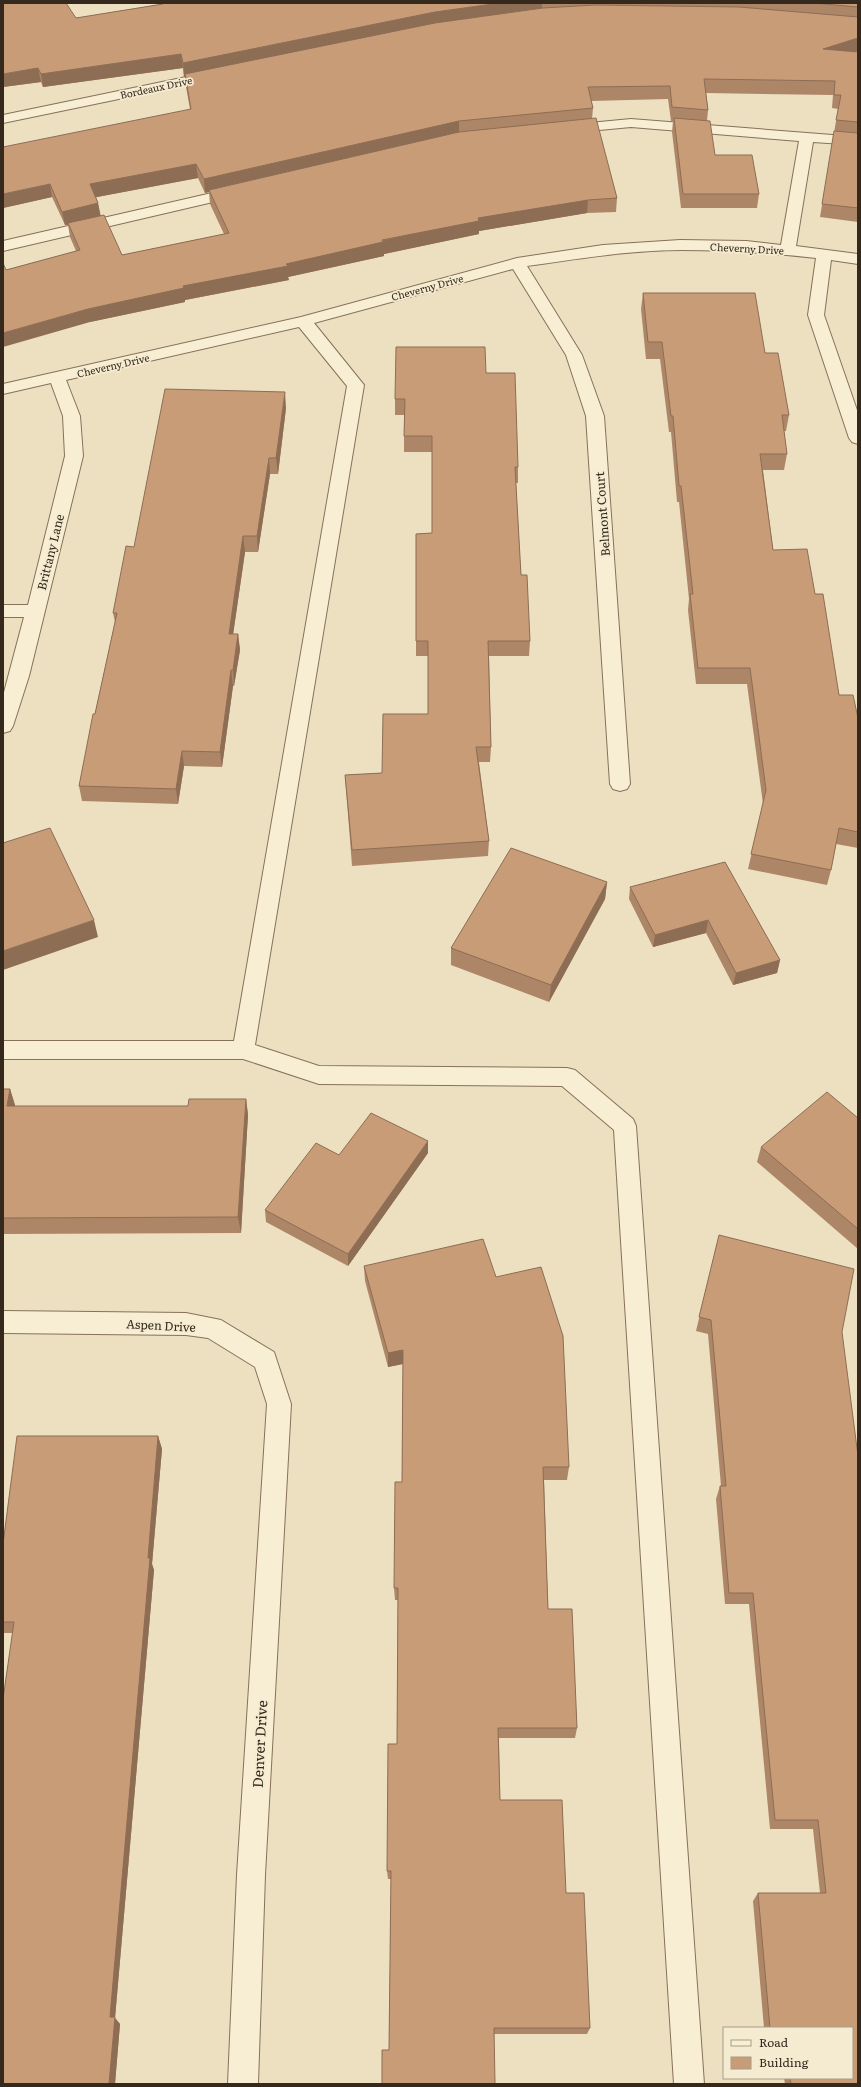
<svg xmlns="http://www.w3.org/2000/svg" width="861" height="2087" font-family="Literata,serif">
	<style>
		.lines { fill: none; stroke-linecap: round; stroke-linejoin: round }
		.minor-casing { stroke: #857259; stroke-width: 2 }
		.minor { fill: #f7eed4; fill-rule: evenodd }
		.wall { fill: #ad8667; fill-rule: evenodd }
		.shaded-wall { fill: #8d6d54 }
		.building { fill: #c99c78; stroke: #8d6d54 }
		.labels { text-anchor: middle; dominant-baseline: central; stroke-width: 3.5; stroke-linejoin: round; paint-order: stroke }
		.far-street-label { font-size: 10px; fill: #35291d; stroke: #f4ebd0 }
		.street-label { font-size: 12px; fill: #35291d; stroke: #f4ebd0 }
		.near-street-label { font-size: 14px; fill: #35291d; stroke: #f4ebd0 }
	</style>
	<rect width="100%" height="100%" fill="#ece0c1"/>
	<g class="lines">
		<defs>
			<path id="minor" d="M215 71 220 72 222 75 220 78 3 123V115Z
				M631 119 858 137V145L813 142 796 246 858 254V264L831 260 824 315 858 413V444L852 442 849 438 808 315 816 258C771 253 727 250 682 250 630 250 578 259 527 266L582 355 604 416 630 784 627 789 620 791 613 789 610 784 586 416 566 355 513 269 314 323 364 385 255 1045 319 1066 567 1068 575 1070 633 1119 636 1126 704 2084H674L614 1130 562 1086 319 1084 243 1059H3V1041H234L347 386 299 327 66 380 80 416 83 456 29 676 13 726 10 731 3 733V696L24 617H3V605H28L65 456 63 416 51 383 3 394V384L301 317 517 258 603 245 680 240 746 241 781 245 799 141 631 127 568 133 563 132 561 129 563 126 568 125Z
				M238 187 243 189 246 192 243 195 3 251V241Z
				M3 1311 186 1313 221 1320 274 1352 291 1404 265 1875 258 2084H228L237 1875 267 1404 255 1367 208 1338 186 1335 3 1333Z"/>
		</defs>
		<use href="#minor" class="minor-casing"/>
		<use href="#minor" class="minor"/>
	</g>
	<path class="wall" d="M163 3H858V51L854 52H858V222L820 217 838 109 832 108 833 95 706 93 708 110 707 121 715 155 759 194 757 208H681L672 132 673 121H671L668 99 591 101 593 108 592 119 617 198 616 212 587 213 479 231V234L384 254V256L288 277 289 280 185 300V302L90 322 6 270 76 251 70 237 68 225H65L52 197 3 208 190 109 186 87 185 76 184 77 183 68 43 87 41 82 3 87 76 18 163 4ZM198 178 205 193 209 192 210 204 224 234 122 255 100 216 98 203 96 197Z
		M643 293 765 353 789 415 786 431H784L787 454 784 470H763L773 550 815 594 839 695 858 718V848L836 844 831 870 827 885 748 869 763 804 747 684H696L688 610 689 599 679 502H677L671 432H669L660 359H646L641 309Z
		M486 373 518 467V483H516L521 575 530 641 529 656H489L491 747 490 762H479L489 841 488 856 352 866 345 775 382 773 428 714V656H416V534L432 533V452H404V415H395V399Z
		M286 408 278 474H270L258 552H245L233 634H238L240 650 234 686H233L222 767 184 766 178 804 82 801 79 786 115 622 113 613Z
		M725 862 780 960 777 973 733 985 706 933 653 947 629 899 630 887Z
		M607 882 605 899 549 1002 451 965V948Z
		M3 1089H10L15 1106H188L246 1099 248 1115 241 1233 3 1234Z
		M858 1118V1249L757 1162 761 1147Z
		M428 1153 348 1266 266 1222 265 1210 339 1155Z
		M719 1235 842 1332 858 2084H785L784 2078H852V2028H764L753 1901 758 1893H820L813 1829H770L749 1604H725L716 1499 720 1486H721L708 1334 696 1331Z
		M364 1266 496 1277 569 1467 567 1480H544L548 1609 577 1728 575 1738H499L500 1800 566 1893 590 2028 587 2034H494L389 2050 391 1879H388L387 1871 397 1744 398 1600H395L394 1588 402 1482 403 1364 388 1367 365 1281Z
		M158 1436 162 1449 152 1564 154 1570 115 2018 120 2024 115 2084H3V1699L13 1633H3V1544Z"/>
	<path class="shaded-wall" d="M500 3H542V11L435 26 184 77 183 63 435 12Z
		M858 38V51L821 63 823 49Z
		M181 54 183 68 43 87 41 74Z
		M38 68 41 82 3 87V74Z
		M459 121V135L209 190V192L205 193 204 179Z
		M196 164 198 178 92 198 90 184Z
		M50 184 52 197 3 208V194Z
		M588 200 587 213 479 231V234L384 254V256L288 277 289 280 185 300V302L90 322 3 347V333L88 309 183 286 286 264 478 218Z
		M98 203 101 217 65 225 62 212Z
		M285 392 286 408 278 474 276 458Z
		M269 458 270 474 258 552 257 536Z
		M243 536 245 552 231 649 229 634Z
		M238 634 240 650 234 686 233 670Z
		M231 670 233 686 222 767 220 752Z
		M182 751 184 766 178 804 176 789Z
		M607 882 605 899 549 1002 551 985Z
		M94 920 98 937 3 970V951Z
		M708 920 706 933 653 947 655 935Z
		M780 960 777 973 733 985 736 973Z
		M10 1089 15 1105 13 1123 7 1106Z
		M246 1099 248 1115 241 1233 238 1217Z
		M428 1141V1153L348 1266V1254Z
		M403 1350V1364L388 1367V1353Z
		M158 1436 162 1449 152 1564 154 1570 115 2018 120 2024 115 2084H109L110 2017Z"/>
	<path class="building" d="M3 3H66L76 18 163 4V3H500L435 12 183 63 181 54 41 74 38 68 3 74Z
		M813 3H858V7Z
		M595 5 739 7 858 17V38L823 49 858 52V122L836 120 841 95H834L835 81 704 79 708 110 672 107 670 86 588 87 593 108 459 121 204 179 196 164 90 184 98 203 62 212 50 184 3 194V147L191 109 185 74 435 23 543 8Z
		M596 118 617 198 588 200 478 218 479 221 382 240 383 242 286 264 288 266 183 286 184 288 88 309 3 333V263L6 270 80 250 68 223 104 215 122 255 229 233 209 190 459 132Z
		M674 118 710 121 715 155H752L759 194H683Z
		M834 131 858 133V208L822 204Z
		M643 293H755L765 353H778L789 415H782L787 454H760L773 550 807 549 815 594H823L839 695H853L858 718V832L839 828 831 870 751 854 766 790 750 668H698L690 594H693L681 486H679L673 416H671L662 342H648Z
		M396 347H485L486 373H515L518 467H515L521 575H527L530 641H488L491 747H476L489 841 352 850 345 775 382 773 383 714H428V641H416V534L432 533V436H404L405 399H395Z
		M165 389 285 392 276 458H269L257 536H243L229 634H238L233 670H231L220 752 182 751 176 789 79 786 93 714H95L117 613H113L126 546 134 547Z
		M50 828 94 920 3 951V843Z
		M511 848 607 882 551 985 451 948Z
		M725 862 780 960 736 973 708 920 655 935 630 887Z
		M3 1089H10L7 1106H188L189 1099H246L238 1217 3 1218Z
		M827 1092 858 1118V1229L761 1147Z
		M371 1113 428 1141 348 1254 265 1210 316 1143 339 1155Z
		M719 1235 854 1269 842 1332 858 1456V2084H791L790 2078H852V2028H770L758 1893H826L818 1820H775L753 1593H729L720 1486H726L711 1320 699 1317Z
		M483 1239 496 1277 541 1267 563 1336 569 1467H543L548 1609H572L577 1728H498L500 1800H562L566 1893H584L590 2028H494L495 2084H382V2050H389L391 1871H387L388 1744H397L398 1588H394L395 1482H402L403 1350 388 1353 364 1266Z
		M17 1436H158L148 1558H150L110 2017H115L109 2084H3V1699L14 1622H3V1544Z"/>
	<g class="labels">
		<g class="far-street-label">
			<text transform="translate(156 87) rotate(-12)">Bordeaux Drive</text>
			<text transform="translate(747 248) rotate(3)">Cheverny Drive</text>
			<text transform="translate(427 287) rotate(-15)">Cheverny Drive</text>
			<text transform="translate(113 365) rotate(-13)">Cheverny Drive</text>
		</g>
		<g class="street-label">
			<text transform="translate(602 514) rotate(-94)">Belmont Court</text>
			<text transform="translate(50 552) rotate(-76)">Brittany Lane</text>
			<text transform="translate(161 1325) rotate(3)">Aspen Drive</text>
		</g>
		<g class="near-street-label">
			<text transform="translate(259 1744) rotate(-87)">Denver Drive</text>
		</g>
	</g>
	<rect width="861" height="2087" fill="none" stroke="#35291d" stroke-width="8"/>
	<rect x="723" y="2027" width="130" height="52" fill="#f4ebd0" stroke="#a89d88"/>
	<rect x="731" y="2040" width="20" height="6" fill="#f7eed4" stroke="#a89d88"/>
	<text x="759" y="2047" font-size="12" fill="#35291d">Road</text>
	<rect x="731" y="2057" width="20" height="12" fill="#c99c78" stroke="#a89d88"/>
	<text x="759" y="2067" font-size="12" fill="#35291d">Building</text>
</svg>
